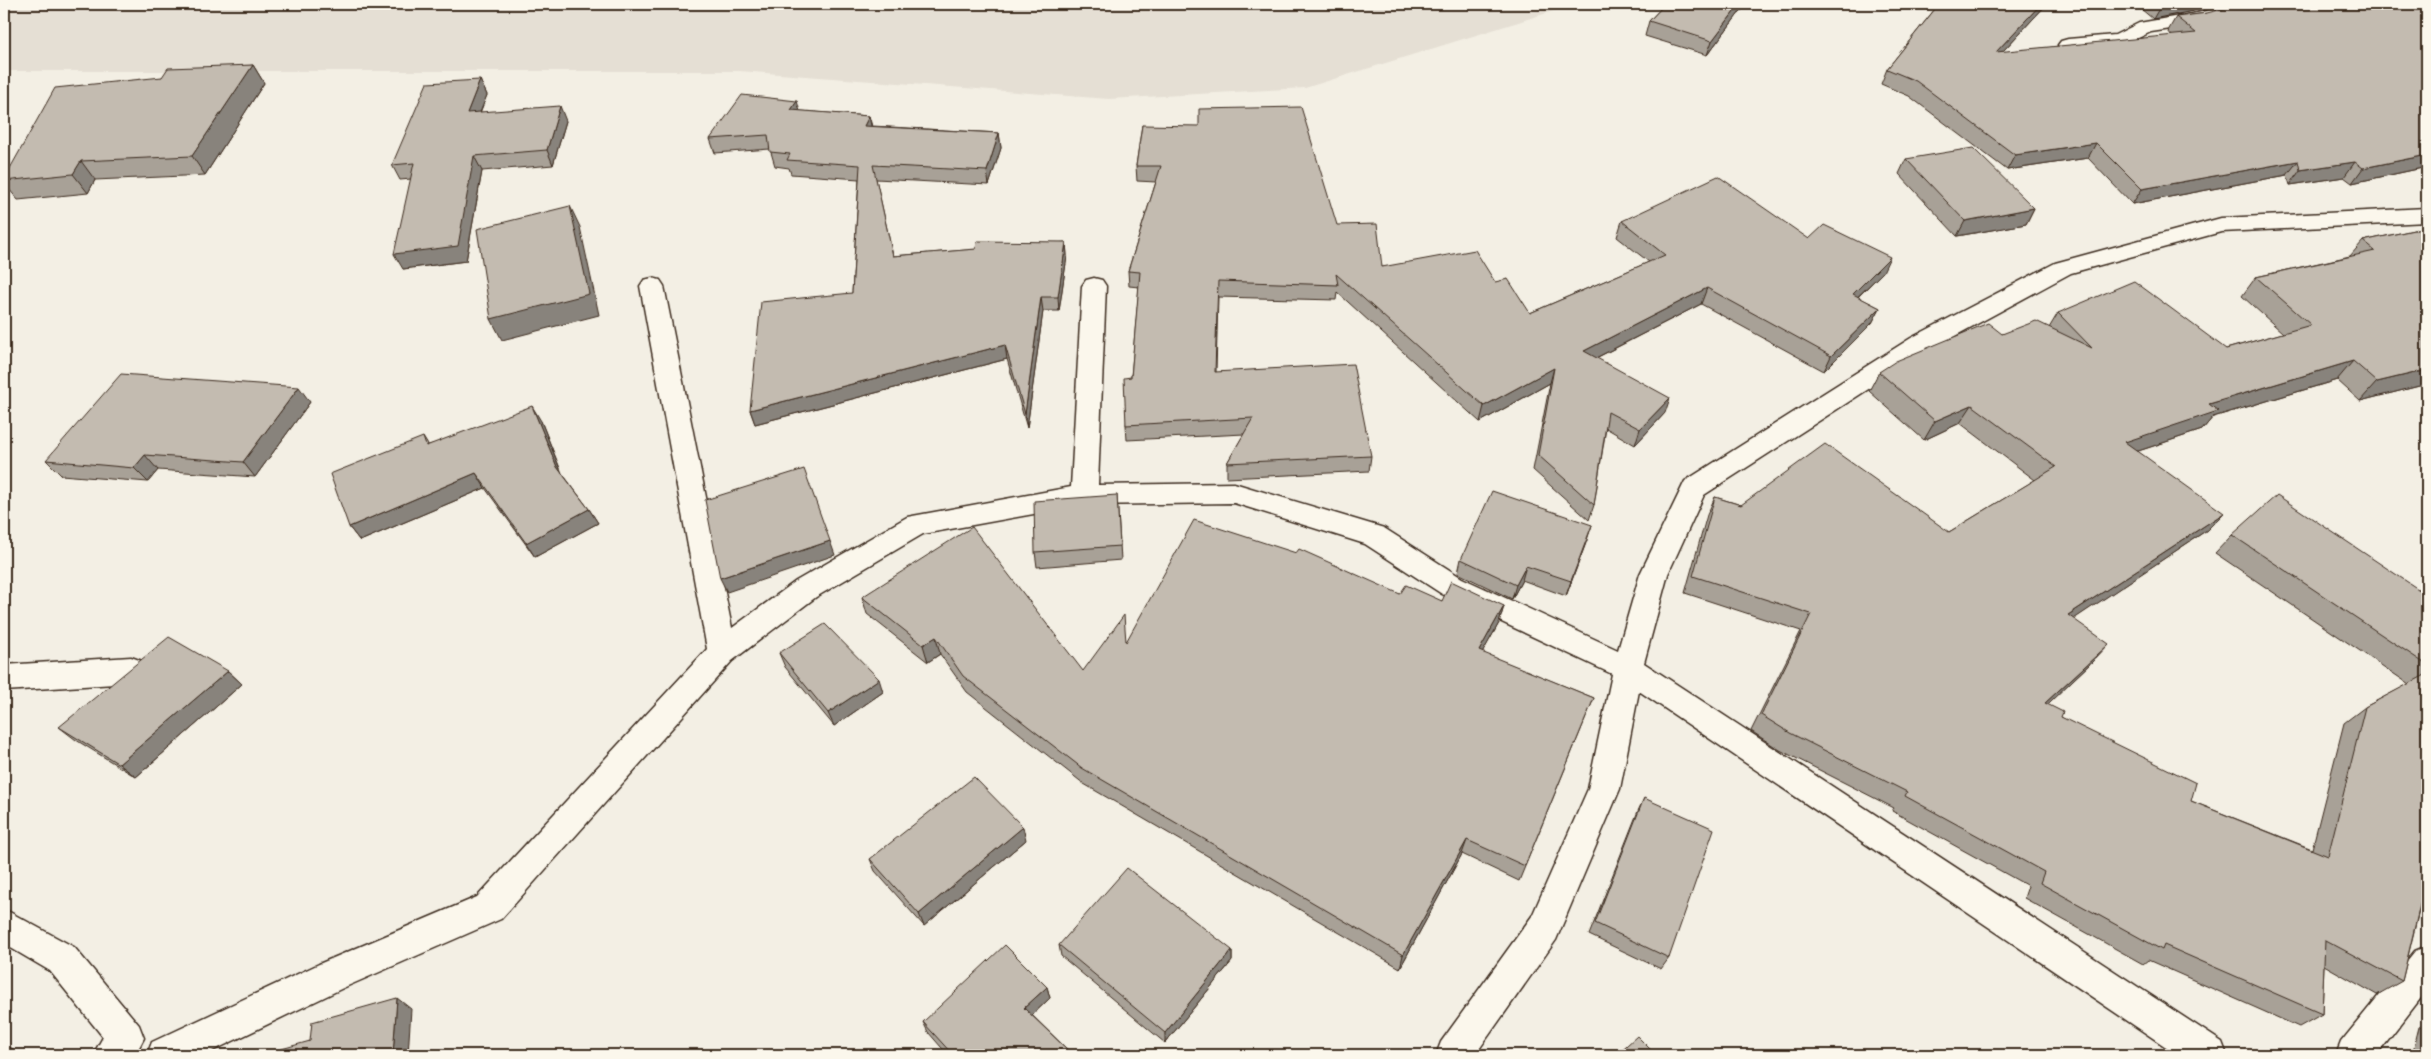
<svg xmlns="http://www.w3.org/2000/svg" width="2431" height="1059" font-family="'Comic Neue',sans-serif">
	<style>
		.built { fill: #e5dfd4 }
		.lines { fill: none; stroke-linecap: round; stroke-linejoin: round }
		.minor-casing { stroke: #3b2a1e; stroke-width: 3 }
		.minor { fill: #fbf7ec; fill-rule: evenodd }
		.wall { fill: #a8a197; stroke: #3b2a1e }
		.shaded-wall { fill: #88837b; stroke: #3b2a1e }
		.building { fill: #c3bbb0; stroke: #3b2a1e }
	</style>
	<rect width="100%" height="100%" fill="#f3efe4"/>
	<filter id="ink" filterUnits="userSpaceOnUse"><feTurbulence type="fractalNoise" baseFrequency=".02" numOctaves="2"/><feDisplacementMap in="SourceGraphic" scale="10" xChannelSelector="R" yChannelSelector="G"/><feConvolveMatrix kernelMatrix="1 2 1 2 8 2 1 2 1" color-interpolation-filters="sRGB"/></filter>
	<g filter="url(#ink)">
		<path class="built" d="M4 4H1576L1305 88 1109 99 739 71H4Z"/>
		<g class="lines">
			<defs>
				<path id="minor" d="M2235 4H2265L2263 8 2198 25 2151 32 2119 47 2068 51 2061 49 2058 45 2061 41 2068 39 2115 35 2139 23 2197 13Z
					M2427 208V222L2221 232 2071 273 1929 350 1704 495 1668 574 1644 663 2222 1042 2227 1055H2178L1639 691 1620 789 1556 940 1475 1055H1436L1441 1042 1532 916 1588 789 1612 674 1442 594 1365 544 1234 503 1084 505 923 534 816 597 732 661 501 919 343 988 204 1055H147L152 1042 319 964 477 897 707 649 640 286 644 280 652 278 660 280 664 286 732 628 796 581 907 517 1071 487 1082 286 1086 280 1094 278 1102 280 1106 286 1098 485 1234 483 1384 528 1462 578 1618 650 1640 574 1685 481 1911 338 2055 263 2221 218Z
					M131 657 142 661 146 670 142 679 131 683 4 691V665Z
					M4 909 74 947 139 1025 144 1038 135 1055H93L103 1037 50 971 4 944Z
					M2427 946V990L2377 1055H2336L2341 1042 2415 951Z"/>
			</defs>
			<use href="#minor" class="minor-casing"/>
			<use href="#minor" class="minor"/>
		</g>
		<path class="wall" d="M1665 4H1746L1707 55 1645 36 1649 21Z
			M1939 4H2047L2002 52 2172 36 2168 31 2176 17 2207 13 2427 167 2352 183 2344 177 2290 185 2287 175 2132 204 2088 158 2007 170 1909 96 1881 84 1887 69Z
			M2135 4H2227L2153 19Z
			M253 65 264 83 205 175 95 180 88 193 18 200 4 183V179L162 77Z
			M480 80 487 95 480 112 566 121 553 165 482 171 466 261 403 269 411 179 400 180 392 165Z
			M800 111 869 116 872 126 999 133 1001 148 989 185 876 179 893 256 1066 242 1067 256 1059 311H1043L1027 428 1007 359 755 424 750 410 852 293 859 179 791 174 789 168 775 166 770 149 715 153 710 139Z
			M1142 125 1337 225 1382 267 1495 282 1530 313 1649 262 1617 237 1622 221 1809 239 1883 272 1858 297 1880 308 1872 323 1824 371 1701 304 1596 358 1665 413 1635 445 1606 428 1594 505 1589 520 1533 470 1550 383 1480 422 1337 292 1336 300 1218 297 1216 372 1371 456 1369 471 1227 478V463L1244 434 1127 440 1126 425 1131 377 1139 287 1129 286 1128 271 1156 182 1137 181 1136 166Z
			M1906 159 2034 208 2026 224 1957 236 1899 174Z
			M2423 228 2427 384 2360 401 2337 380 2213 417 2202 430 2138 451 2207 530 2073 619 2093 661 2047 704 2061 717 2191 801 2312 849 2344 723 2365 707 2409 684 2215 553 2232 535 2427 595V906L2419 911 2402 981 2377 995 2324 965 2322 1014 2299 1027 2148 960 2143 964 2024 898 2028 886 1892 811 1894 808 1780 750 1751 731 1801 631 1685 593 1707 515 1715 497 1741 505 1949 532 2035 480 1960 423 1924 440 1869 391 1879 372 2002 334 2049 328 2058 313 2226 349 2283 333 2242 296 2256 277 2350 256 2363 241Z
			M310 402 255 477 158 470 148 482 61 475 46 460Z
			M541 421 562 473 589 509 598 523 535 557 485 488 360 541 349 527 423 437 428 445Z
			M1117 495 1121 560 1037 567 1035 552Z
			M1587 540 1566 596 1522 580 1512 599 1458 573 1461 559Z
			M1400 594 1442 601 1504 606 1499 623 1482 653 1594 698 1519 881 1462 854 1400 968 1084 784 967 692 940 654 928 662 867 614 862 597 1083 671 1126 641Z
			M779 653 883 692 834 726 785 667Z
			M228 671 242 684 136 777 76 740 59 727Z
			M1644 798 1669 958 1661 969 1589 935 1638 811Z
			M1026 840 924 926 875 871 870 859Z
			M1059 945 1232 950V961L1165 1043 1061 956Z
			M1047 987 1050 998 1032 1015 1073 1055H948L928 1032 923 1022Z
			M2427 1023V1055H2412L2419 1027Z"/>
		<path class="shaded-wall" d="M1740 4H1746L1707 55 1712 41Z
			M2041 4H2047L1988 67 1996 52Z
			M2165 4H2227L2153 19 2161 5Z
			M253 65 264 83 205 175 192 156Z
			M480 80 487 95 474 128 467 113Z
			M797 101 801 115 791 110Z
			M560 106 566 121 553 165 547 150Z
			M869 116 872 130 864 126Z
			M999 133 1001 148 989 185 987 171Z
			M2096 143 2088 158 2007 170 2015 155Z
			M2427 155V167L2352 183 2363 168Z
			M474 156 482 171 466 261 403 269 394 254Z
			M81 161 95 180 88 193 73 174Z
			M2298 161 2287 175 2132 204 2142 189Z
			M2355 162 2344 177 2290 185 2300 170Z
			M570 206 580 227 599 315 502 340 491 319Z
			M2034 208 2026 224 1957 236 1965 221Z
			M1066 242 1067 256 1059 311 1058 297Z
			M1890 257 1883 272 1845 309 1853 294Z
			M1707 288 1701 304 1580 366 1584 351Z
			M1041 297 1043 311 1027 428 1025 414Z
			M1880 308 1872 323 1824 371 1831 356Z
			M1005 345 1007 359 755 424 750 410Z
			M2353 361 2337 380 2213 417 2202 430 2111 460 2125 442 2209 404Z
			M1554 368 1550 383 1480 422 1484 406Z
			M2427 370V384L2360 401 2377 382Z
			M299 387 310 402 255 477 243 462Z
			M1670 398 1665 413 1635 445 1640 429Z
			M1972 405 1960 423 1924 440 1935 421Z
			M532 406 541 421 565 482 557 467Z
			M145 455 158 470 148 482 134 468Z
			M476 473 485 488 360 541 349 527Z
			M589 509 598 523 535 557 526 543Z
			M2224 513 2207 530 2053 633 2068 615Z
			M1592 525 1587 540 1566 596 1571 581Z
			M830 541 835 555 727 592 720 578Z
			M1526 566 1522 580 1512 599 1516 585Z
			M1504 606 1499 623 1474 668 1479 651Z
			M936 637 940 654 928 662 923 645Z
			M2109 644 2093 661 2031 720 2045 703Z
			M228 671 242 684 136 777 119 764Z
			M879 679 883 692 834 726 828 713Z
			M1023 827 1026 840 924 926 919 914Z
			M1467 840 1462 854 1400 968 1403 955Z
			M1232 950V961L1165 1043V1033Z
			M1047 987 1050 998 1028 1019 1024 1008Z
			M397 998 411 1009 408 1055H393Z
			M4 1044 15 1050 12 1055H4Z"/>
		<path class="building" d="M1665 4H1740L1712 41 1649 21Z
			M1939 4H2041L1996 52 2196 33 2176 17 2207 13 2241 4H2427V155L2363 168 2355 162 2300 170 2298 161 2142 189 2096 143 2015 155 1916 81 1887 69Z
			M253 65 192 156 81 161 73 174 4 181V179L55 88 162 77 168 68Z
			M480 80 467 113 560 106 547 150 474 156 458 246 394 254 414 163 392 165 427 83Z
			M742 95 797 101 791 110 869 116 864 126 999 133 987 171 873 165 893 256 976 249 977 241 1066 242 1058 297H1041L1025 414 1005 345 750 410 761 302 852 293 860 165 787 160 790 154 770 152 768 135 710 139Z
			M1301 107 1337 225 1377 224 1382 267 1475 250 1495 282 1508 279 1530 313 1665 255 1622 221 1718 176 1809 239 1824 225 1890 257 1853 294 1880 308 1831 356 1707 288 1584 351 1670 398 1640 429 1608 412 1594 505 1538 455 1554 368 1484 406 1336 274 1338 285 1218 281 1215 372 1353 364 1371 456 1227 463 1253 418 1126 425 1124 378 1131 377 1140 272 1128 271 1161 166H1136L1142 125 1199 126V109Z
			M1973 148 2034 208 1965 221 1906 159Z
			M570 206 589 294 491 319 477 229Z
			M2423 228 2427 231V370L2377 382 2353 361 2209 404 2218 411 2125 442 2224 513 2068 615 2109 644 2045 703 2063 712 2061 717 2196 783 2191 801 2328 856 2365 707 2427 674V890L2424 888 2402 981 2325 940 2322 1014 2164 945 2162 950 2040 883 2044 872 1905 796 1907 792 1790 733 1761 715 1811 614 1693 576 1715 497 1741 505 1825 444 1949 532 2056 467 1972 405 1935 421 1879 372 1896 361 1988 323 2002 334 2036 321 2092 348 2058 313 2134 281 2226 349 2311 325 2256 277 2375 251 2363 241Z
			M121 374 299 387 243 462 145 455 134 468 46 460Z
			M532 406 557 467 589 509 526 543 476 473 349 527 330 474 423 437 426 446Z
			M804 469 830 541 720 578 705 500Z
			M1492 491 1592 525 1571 581 1526 566 1516 585 1461 559Z
			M1117 495 1120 546 1035 552 1034 501Z
			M2277 495 2427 595V665L2232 535Z
			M1194 520 1296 553 1299 549 1400 594 1406 585 1442 601 1451 581 1504 606 1479 651 1594 698 1525 866 1467 840 1403 955 1082 768 963 676 936 637 923 645 862 597 972 527 1083 671 1124 615 1126 642Z
			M825 624 879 679 828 713 779 653Z
			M169 637 228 671 119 764 59 727Z
			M974 777 1023 827 919 914 870 859Z
			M1644 798 1714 829 1669 958 1595 923Z
			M1127 868 1232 950 1165 1033 1059 945Z
			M1005 945 1047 987 1024 1008 1073 1055H953L923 1022Z
			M397 998 393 1055H260L310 1041 312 1022Z
			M1637 1036 1656 1055H1616Z"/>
	</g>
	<rect width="2431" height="1059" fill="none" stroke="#fbf7ec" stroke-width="20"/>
	<rect x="10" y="10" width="2411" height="1039" fill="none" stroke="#3b2a1e" stroke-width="2" filter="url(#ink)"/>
</svg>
